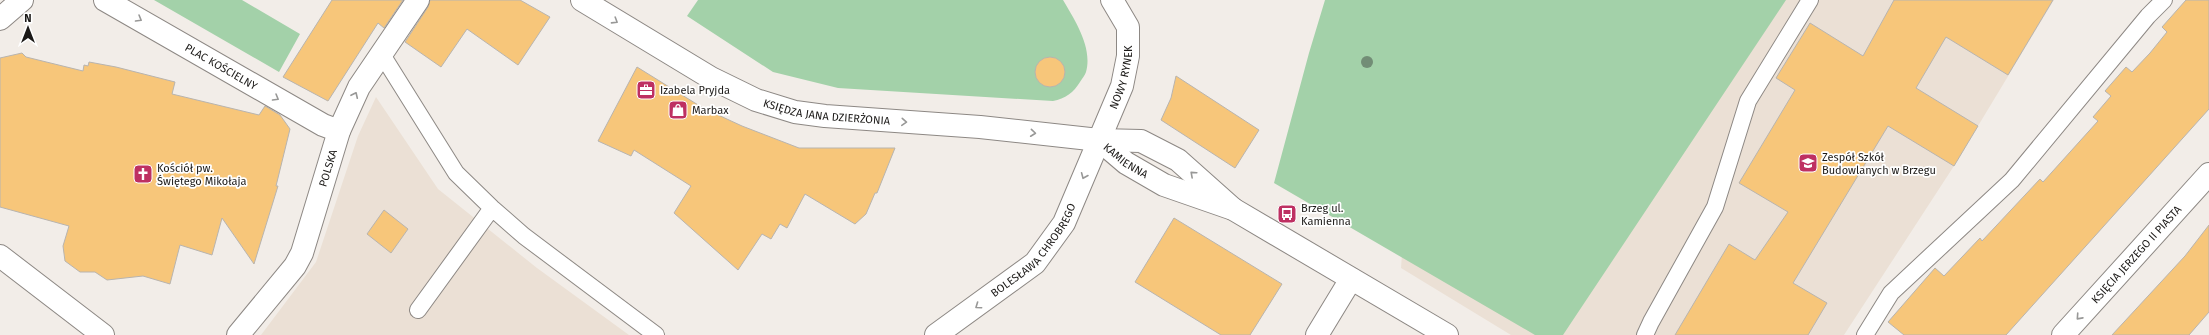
<svg xmlns="http://www.w3.org/2000/svg" width="2209" height="335" font-family="'Fira Sans',sans-serif">
	<style>
		.built { fill: #ebe0d5 }
		.green { fill: #a3d1a9 }
		.building { fill: #f7c67a; stroke: #b8b4af }
		.lines { fill: none; stroke-linecap: round; stroke-linejoin: round }
		.lane-casing { stroke: #8d8884; stroke-width: 18 }
		.street-casing { stroke: #8d8884; stroke-width: 24 }
		.lane { stroke: #fff; stroke-width: 16 }
		.street { stroke: #fff; stroke-width: 22 }
		.tree { fill: #728d76 }
		.oneway { stroke: #989897 }
		.labels { text-anchor: middle; dominant-baseline: central; stroke-width: 3.5; stroke-linejoin: round; paint-order: stroke }
		.street-label { font-size: 11px; fill: #1b1917; stroke: #fff }
		.poi-label { font-size: 11px; fill: #1b1917; stroke: #fff; text-anchor: start }
	</style>
	<rect width="100%" height="100%" fill="#f2ede8"/>
	<path class="built" d="M1420 0H2054L1952 169 1844 335H1511L1401 268Z
		M376 97 438 189 537 268 629 335H261L316 262 358 136Z"/>
	<path class="green" d="M154 0H242L300 34 279 72Z
		M698 0H1063C1074 19 1093 47 1086 72 1085 75 1082 79 1080 82 1074 92 1065 99 1053 101L838 88 773 72 687 16Z
		M1325 0H1786L1563 335H1535L1274 183 1309 53Z"/>
	<path class="building" d="M332 0H403L384 28 378 23 328 101 283 77Z
		M430 0H520L550 17 518 65 467 29 441 67 405 42 428 7Z
		M1894 0H2053L2008 75 1946 37 1916 88 1978 126 1954 166 1888 126 1793 283 1827 303 1808 335H1675L1729 244 1755 260 1788 212 1739 183 1795 90 1776 78 1810 23 1863 56Z
		M2186 0H2209V109L2006 335H1904L1888 322 1935 268 1944 276 1980 238 1982 241 2040 179 2043 182 2098 121 2093 117 2111 96 2105 91 2126 67 2132 72 2150 53 2167 32 2162 27Z
		M22 53 26 57 83 71 84 65 88 66 89 62 116 67 175 82 172 94 259 115 265 106 280 115 290 129 276 186H278L254 264 222 218 212 255 180 245 170 284 143 276 107 280 95 272H80L65 261 63 246 69 226 0 207V58Z
		M1035 72a15 15 0 1 1 30 0a15 15 0 1 1-30 0Z
		M637 67 703 108 742 126 799 148H895L877 193H875L866 214 855 224 805 194 787 228 780 224 771 239 762 234 738 270 674 213 691 186 634 150 631 156 598 141Z
		M1176 76 1259 130 1235 168 1161 120 1171 98Z
		M384 210 408 229 391 253 367 234Z
		M1174 218 1282 284 1250 335H1221L1135 282Z
		M2209 225V312L2189 335H2112L2185 256Z"/>
	<g class="lines">
		<defs>
			<path id="lane" d="M381 53 456 173 492 208 524 236 656 335
				M418 310 492 208
				M1645 335 1651 322 1715 207 1748 101 1810 0
				M1865 335 1891 293 2012 180 2148 16 2164 0"/>
			<g id="street">
				<path id="s1" d="M105 0 323 125 339 131"/>
				<path id="s2" d="M582 0 711 78 756 100 795 112 825 116 980 127 1099 140 1141 141 1178 160 1233 209"/>
				<path d="M0 19 22 0"/>
				<path id="s3" d="M1099 140 1126 163 1164 185 1233 209 1447 335"/>
				<path d="M0 256 103 335"/>
				<path id="s4" d="M238 335 295 266 302 253 339 131 359 87 418 0"/>
				<path id="s5" d="M936 335 1035 263 1064 223 1122 86 1128 56V27L1112 0"/>
				<path d="M1317 335 1351 279"/>
				<path id="s6" d="M2063 335 2209 174"/>
			</g>
		</defs>
		<use href="#lane" class="lane-casing"/>
		<use href="#street" class="street-casing"/>
		<use href="#lane" class="lane"/>
		<use href="#street" class="street"/>
	</g>
	<circle class="tree" cx="1367" cy="62" r="6"/>
	<defs><path id="oneway-chevron" d="M-2-3.5L2.5 0L-2 3.5" fill="none" stroke-width="1.6" stroke-linecap="round" stroke-linejoin="round"/></defs>
	<g class="oneway">
		<use href="#oneway-chevron" transform="translate(139 19) rotate(30)"/>
		<use href="#oneway-chevron" transform="translate(615 21) rotate(32)"/>
		<use href="#oneway-chevron" transform="translate(355 95) rotate(-65)"/>
		<use href="#oneway-chevron" transform="translate(276 98) rotate(30)"/>
		<use href="#oneway-chevron" transform="translate(904 122) rotate(4)"/>
		<use href="#oneway-chevron" transform="translate(1033 133) rotate(6)"/>
		<use href="#oneway-chevron" transform="translate(1193 174) rotate(-138)"/>
		<use href="#oneway-chevron" transform="translate(1084 176) rotate(113)"/>
		<use href="#oneway-chevron" transform="translate(978 306) rotate(145)"/>
		<use href="#oneway-chevron" transform="translate(2079 317) rotate(132)"/>
	</g>
	<defs>
		<symbol id="office-square" viewBox="-11 -11 22 22"><rect x="-9" y="-9" width="18" height="18" rx="4" fill="#be3062" stroke="#fff"/><path d="M-6-3h4V-5.5h4V-3h4V5H-6ZM-1-4.5V-3h2v-1.5ZM-6 0V1H6V0Z" fill="#fff"/></symbol>
		<symbol id="shop-square" viewBox="-11 -11 22 22"><rect x="-9" y="-9" width="18" height="18" rx="4" fill="#be3062" stroke="#fff"/><path d="M-5-2.5h2.3a2.7 3.5 0 0 1 5.4 0H5L5.5 6h-11ZM-1.5-2.5h3a1.5 2.3 0 0 0-3 0Z" fill="#fff"/></symbol>
		<symbol id="school-square" viewBox="-11 -11 22 22"><rect x="-9" y="-9" width="18" height="18" rx="4" fill="#be3062" stroke="#fff"/><path d="M0-5L7-2L0 1L-7-2ZM-4 1L0 2.5L4 1V4Q0 6-4 4Z" fill="#fff"/></symbol>
		<symbol id="church-square" viewBox="-11 -11 22 22"><rect x="-9" y="-9" width="18" height="18" rx="4" fill="#be3062" stroke="#fff"/><path d="M-1.2-6h2.4v3.5h3.3v2.4h-3.3V6h-2.4V-.1h-3.3v-2.4h3.3Z" fill="#fff"/></symbol>
		<symbol id="bus-square" viewBox="-11 -11 22 22"><rect x="-9" y="-9" width="18" height="18" rx="4" fill="#be3062" stroke="#fff"/><path d="M-5-6H5V4H4V6H2V4H-2V6H-4V4H-5ZM-3.5-4V0h7V-4ZM-3.5 1.2v1.5H-2V1.2ZM2 1.2v1.5H3.5V1.2Z" fill="#fff"/></symbol>
	</defs>
	<g fill-rule="evenodd">
		<use href="#office-square" x="635" y="79" width="22" height="22"/>
		<use href="#shop-square" x="667" y="99" width="22" height="22"/>
		<use href="#school-square" x="1797" y="152" width="22" height="22"/>
		<use href="#church-square" x="132" y="163" width="22" height="22"/>
		<use href="#bus-square" x="1276" y="203" width="22" height="22"/>
	</g>
	<g class="labels">
		<g class="street-label">
			<text stroke="none"><textPath href="#s1" startOffset="134">PLAC KOŚCIELNY</textPath></text>
			<text stroke="none"><textPath href="#s5" startOffset="329">NOWY RYNEK</textPath></text>
			<text stroke="none"><textPath href="#s2" startOffset="273">KSIĘDZA JANA DZIERŻONIA</textPath></text>
			<text stroke="none"><textPath href="#s3" startOffset="34">KAMIENNA</textPath></text>
			<text stroke="none"><textPath href="#s4" startOffset="193">POLSKA</textPath></text>
			<text stroke="none"><textPath href="#s5" startOffset="131">BOLESŁAWA CHROBREGO</textPath></text>
			<text stroke="none"><textPath href="#s6" startOffset="109">KSIĘCIA JERZEGO II PIASTA</textPath></text>
		</g>
		<g class="poi-label">
			<text x="660" y="90">Izabela Pryjda</text>
			<text x="692" y="110">Marbax</text>
			<text x="1822" y="157">Zespół Szkół<tspan x="1822" dy="13">Budowlanych w Brzegu</tspan></text>
			<text x="157" y="168">Kościół pw.<tspan x="157" dy="13">Świętego Mikołaja</tspan></text>
			<text x="1301" y="208">Brzeg ul.<tspan x="1301" dy="13">Kamienna</tspan></text>
		</g>
	</g>
	<g transform="translate(28 28)" stroke="#ffffff" stroke-width="3" paint-order="stroke">
	<path d="M0-3L7 15L0 10L-7 15Z" fill="#1b1917"/>
	<text y="-6" font-size="11" font-weight="bold" text-anchor="middle" fill="#1b1917">N</text>
	</g>
</svg>
